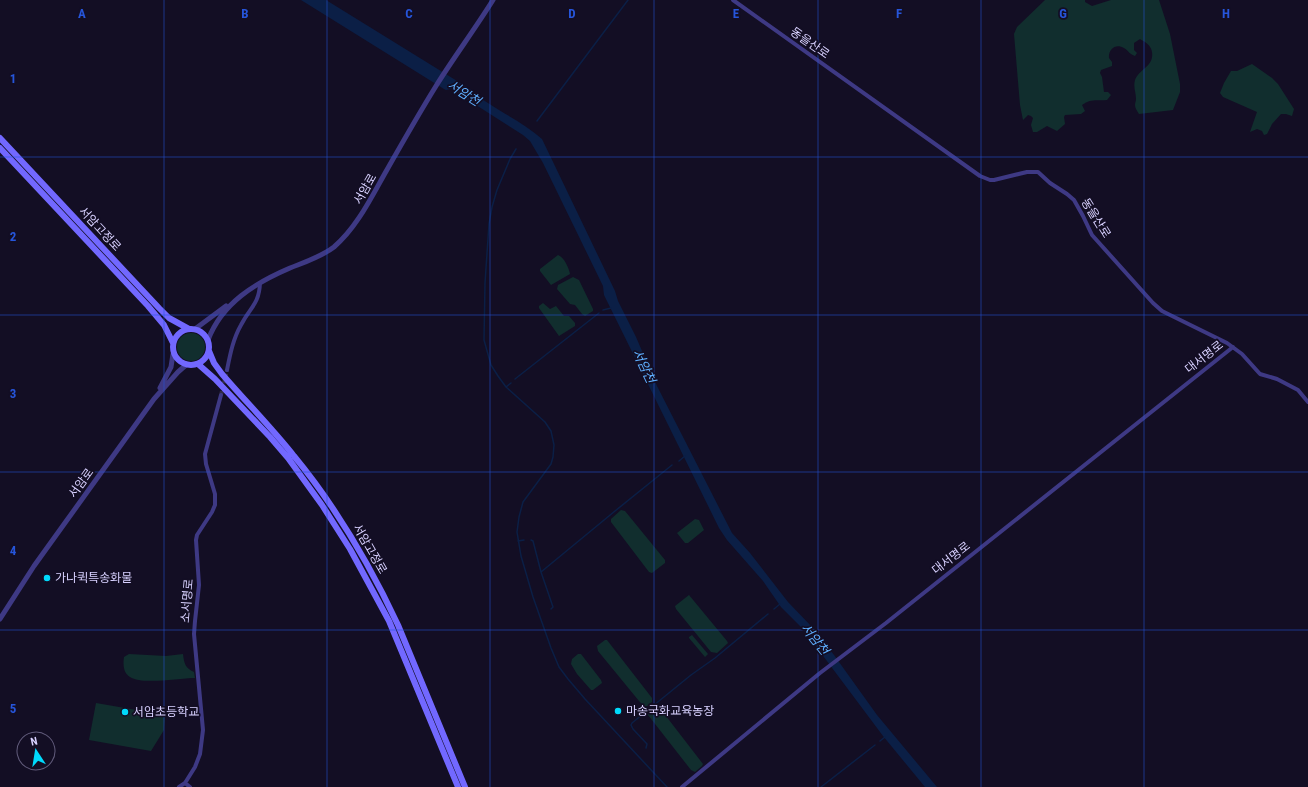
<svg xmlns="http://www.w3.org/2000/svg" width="1308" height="787" font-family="'Roboto Condensed','Noto Sans KR',sans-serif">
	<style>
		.green { fill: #112e2e }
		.water { fill: #0b1f46 }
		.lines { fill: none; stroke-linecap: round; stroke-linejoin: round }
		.stream { stroke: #0b1f46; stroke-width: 1.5 }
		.minor-tunnel { stroke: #312b45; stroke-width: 4; stroke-dasharray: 4 2; stroke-linecap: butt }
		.minor { stroke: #3e3984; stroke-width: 4 }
		.tertiary { stroke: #3e3984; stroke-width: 5 }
		.secondary { stroke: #7268ff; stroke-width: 6 }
		.grid { fill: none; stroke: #2655da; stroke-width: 1; stroke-opacity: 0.55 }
		.poi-dot { fill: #00dafc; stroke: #130e24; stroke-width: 1.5 }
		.labels { text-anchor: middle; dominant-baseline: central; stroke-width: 3.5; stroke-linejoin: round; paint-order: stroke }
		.street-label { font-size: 12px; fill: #d8d1ff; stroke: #130e24 }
		.poi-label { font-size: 12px; fill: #d8d1ff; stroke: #130e24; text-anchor: start }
		.water-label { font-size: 13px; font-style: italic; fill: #5fafff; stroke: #130e24 }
		.grid-label { font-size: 13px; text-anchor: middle; font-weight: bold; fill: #2655da; stroke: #130e24; stroke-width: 3.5; stroke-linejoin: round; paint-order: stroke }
	</style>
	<rect width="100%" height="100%" fill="#130e24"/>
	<path class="green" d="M1045 0H1085V2L1092 6 1111 0H1159L1170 34 1180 84V92L1173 110 1139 114C1137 111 1135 108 1135 105 1135 103 1136 101 1136 99 1136 92 1133 87 1135 80 1140 68 1154 67 1152 52 1151 45 1145 42 1140 39L1134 43V50L1137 53 1135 56C1128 53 1130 52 1124 48 1116 43 1108 49 1109 58L1112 62V66L1101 70 1100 73 1102 77 1104 92H1108L1111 95 1107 100C1097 101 1091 98 1082 105L1085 111 1081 114 1065 115 1064 117 1065 124 1057 131 1047 126 1037 132H1033L1031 125 1033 118 1031 116 1028 115 1023 120 1020 105 1014 34 1017 27Z
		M1252 64 1272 78 1278 84 1294 109 1292 116 1286 114H1281L1272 124 1267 134 1264 135 1262 131 1257 129 1250 132 1257 112 1223 97 1220 93 1224 83 1231 71H1237Z
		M558 255C564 257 569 268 570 274L551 285 540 271V269Z
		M573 277 579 280 593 309V311L585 316 582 314 575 305 570 304 557 289 558 285Z
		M543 303 550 309 556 306 564 316H569L575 323V326L559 336 539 308V306Z
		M177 347a14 14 0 1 1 28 0a14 14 0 1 1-28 0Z
		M621 510 625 511 665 560V563L652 573 649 572 611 522V519Z
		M695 519 699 520 704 530 688 543H685L677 533Z
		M689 595 727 641 728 643 717 653 711 652 676 609 675 606Z
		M692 635 708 654 705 657 689 638V637Z
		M605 640H607L652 698V702L647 706H644L639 701 598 651 597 646Z
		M129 654 166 656 183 654C184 663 185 668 194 672L195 678C179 678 142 685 130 677 123 673 123 664 124 657Z
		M578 654H581L601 680 602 683 593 690H591L577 674 571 664 572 659Z
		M96 703 165 715 164 730 151 751 89 740Z
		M656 707H659L703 764 702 766 695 772 691 770 648 715V713Z"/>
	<path class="water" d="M301 0H326L470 89C491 109 520 119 542 139L615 291 618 301 636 337 657 386 732 533 750 553 788 602 812 627 834 655 877 715 937 787H925L883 736 803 629 781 607 763 581 727 540 719 528 604 295 603 286 543 163 530 141 523 135 451 89 446 90 444 89Z"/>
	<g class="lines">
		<path class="stream" d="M537 121 628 0
			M516 149 510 159 497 190 492 207 489 224 485 283 484 340 491 365 498 376 506 387 545 422 551 431 554 445 553 457 551 464 523 502 519 517 517 532 521 556 533 597 551 648 559 667 568 679 585 699 667 787
			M603 310 611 308
			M515 379 599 313
			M506 387 511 383
			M679 461 685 456
			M531 540 533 541 541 572 553 607 551 609
			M518 541 524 540
			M541 572 615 511 672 465
			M774 609 780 604
			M880 741 885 737
			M646 748 647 744 633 729 631 725 632 723 691 675 715 658 768 614
			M821 787 875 745"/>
		<path class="minor-tunnel" d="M221 395 227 370"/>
		<path class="minor" d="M733 0 980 176 990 180H994L1027 172H1038L1050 183 1067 194 1074 200 1083 216 1092 235 1153 303 1162 311 1227 343 1242 354 1260 374 1277 379 1298 390 1308 402
			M227 370C230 355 233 339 241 325 250 307 259 305 260 283
			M185 783 190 787
			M179 787 185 783 195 767 200 754 203 730 194 634 195 621 199 585 196 540 197 535 212 512 215 505V494L206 464 205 454 221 395
			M682 787 820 673 886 623 1233 347"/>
		<path class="tertiary" d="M195 329 226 306
			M208 340C222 303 255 283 290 268 305 262 321 257 334 247 356 228 370 200 384 175 401 145 418 115 436 86 454 57 475 29 493 0
			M160 388 171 367 173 354
			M0 619 34 566 154 399 178 372 186 365"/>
		<path class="secondary" d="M0 138 159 308 169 318 189 329
			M0 148 148 306 164 325 173 343
			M173 347a18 18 0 1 1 36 0a18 18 0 1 1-36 0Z
			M209 351 214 363 222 374C246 402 272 428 294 456 336 507 370 565 398 625L465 787
			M198 364 215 379 270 437 288 458 322 505 350 549 389 621 458 787"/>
	</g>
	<path class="grid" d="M164 0V787M327 0V787M490 0V787M654 0V787M818 0V787M981 0V787M1144 0V787M0 157H1308M0 315H1308M0 472H1308M0 630H1308"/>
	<g class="poi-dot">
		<circle cx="47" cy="578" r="4"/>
		<circle cx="618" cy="711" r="4"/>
		<circle cx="125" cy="712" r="4"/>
	</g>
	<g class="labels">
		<g class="street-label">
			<text transform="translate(810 43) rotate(35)">동을산로</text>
			<text transform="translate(365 189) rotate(-60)">서암로</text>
			<text transform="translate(1096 218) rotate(58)">동을산로</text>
			<text transform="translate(100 229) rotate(47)">서암고정로</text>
			<text transform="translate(1204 357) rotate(-38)">대서명로</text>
			<text transform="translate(81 483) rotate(-54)">서암로</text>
			<text transform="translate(370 549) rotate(60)">서암고정로</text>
			<text transform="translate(951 558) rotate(-38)">대서명로</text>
			<text transform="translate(187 601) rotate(-85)">소서명로</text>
		</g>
		<g class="poi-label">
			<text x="55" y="578">가나퀵특송화물</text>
			<text x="626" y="711">마송국화교육농장</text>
			<text x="133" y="712">서암초등학교</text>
		</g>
		<g class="water-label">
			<text transform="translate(464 93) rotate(32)">서암천</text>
			<text transform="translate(644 366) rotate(65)">서암천</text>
			<text transform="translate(815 639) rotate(51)">서암천</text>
		</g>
	</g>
	<g class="grid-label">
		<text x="82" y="18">A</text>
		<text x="245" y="18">B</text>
		<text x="409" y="18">C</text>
		<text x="572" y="18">D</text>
		<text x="736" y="18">E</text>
		<text x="899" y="18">F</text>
		<text x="1063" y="18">G</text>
		<text x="1226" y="18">H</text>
		<text x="13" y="83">1</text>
		<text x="13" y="241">2</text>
		<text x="13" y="398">3</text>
		<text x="13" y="555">4</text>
		<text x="13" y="713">5</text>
	</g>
	<g transform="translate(36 751) rotate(348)"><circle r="19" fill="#130e24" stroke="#625c7c"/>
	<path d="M0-3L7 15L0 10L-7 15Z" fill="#00dafc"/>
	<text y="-6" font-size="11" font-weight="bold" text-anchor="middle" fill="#d8d1ff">N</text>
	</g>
</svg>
